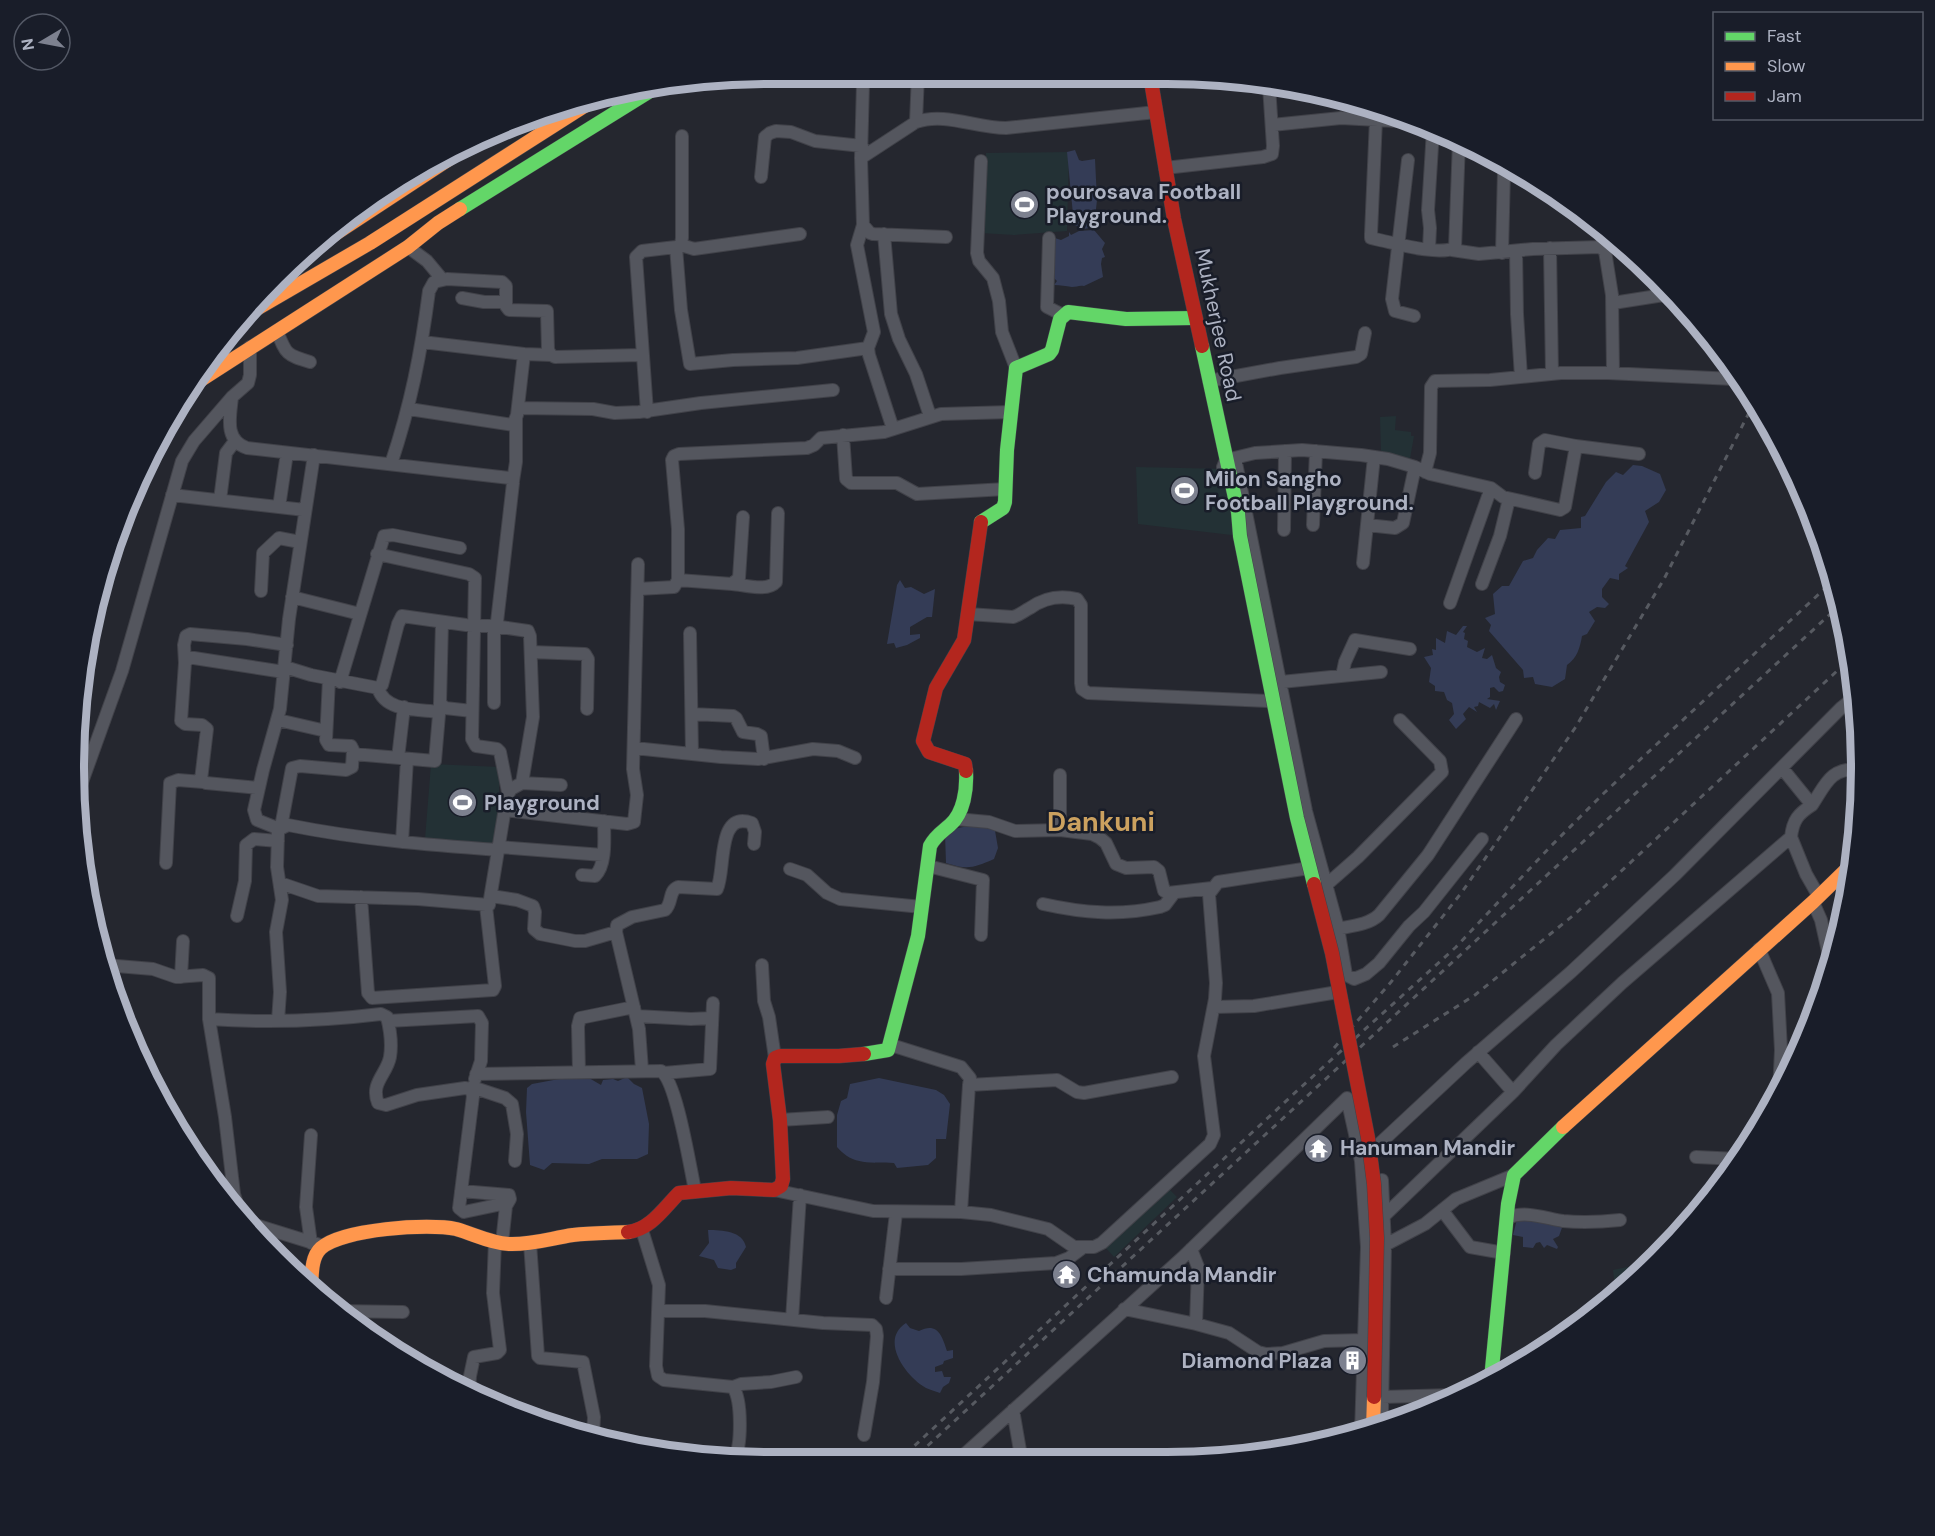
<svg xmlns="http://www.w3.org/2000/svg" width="1935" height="1536" font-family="'DM Sans',sans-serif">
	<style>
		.green { fill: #233135 }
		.water { fill: #343c56 }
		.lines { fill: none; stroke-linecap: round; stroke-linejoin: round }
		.street-casing { stroke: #414249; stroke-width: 14 }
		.fast-casing { stroke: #414249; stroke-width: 15 }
		.slow-casing { stroke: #414249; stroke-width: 15 }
		.jam-casing { stroke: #414249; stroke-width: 15 }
		.street { stroke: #54565e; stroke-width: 12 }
		.fast { stroke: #63d668; stroke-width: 14 }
		.slow { stroke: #ff974d; stroke-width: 14 }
		.jam { stroke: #b3261e; stroke-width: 14 }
		.rail { stroke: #575a61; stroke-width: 3; stroke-dasharray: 6 6; stroke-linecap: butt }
		.fast-bridge-casing { stroke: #414249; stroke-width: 15; stroke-linecap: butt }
		.jam-bridge-casing { stroke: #414249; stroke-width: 15; stroke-linecap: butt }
		.fast-bridge { stroke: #63d668; stroke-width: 14 }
		.jam-bridge { stroke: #b3261e; stroke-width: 14 }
		.labels { text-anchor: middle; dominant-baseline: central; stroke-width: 5; stroke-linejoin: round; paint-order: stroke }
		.poi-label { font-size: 21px; font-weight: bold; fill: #adb2c2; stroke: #191d29; text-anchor: start }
		.street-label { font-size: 21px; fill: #adb2c2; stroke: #191d29 }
		.district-label { font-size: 27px; font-weight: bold; fill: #cba15f; stroke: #191d29 }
		.rim { fill: none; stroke: #adb2c2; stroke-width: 8 }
	</style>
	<rect width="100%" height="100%" fill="#25272f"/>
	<path class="green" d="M1069 152 1067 231 1014 235 981 233 986 153Z
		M1396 416 1395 430 1411 432V436H1414L1410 459 1381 452 1380 417Z
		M1136 467 1228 469 1240 536 1138 524Z
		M431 764 500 767 497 844 425 839Z
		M1169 1189 1177 1197 1114 1257 1104 1246Z
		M1652 1262 1625 1290 1616 1297 1613 1270Z"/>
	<path class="water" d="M1075 150 1079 160 1082 161 1095 159 1097 200 1094 227 1084 229 1074 225 1067 152Z
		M1094 230 1105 243 1102 249 1105 257 1102 258 1101 264 1103 277 1084 286C1079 285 1077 287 1072 287 1065 286 1061 285 1054 285L1057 281 1054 278 1055 238 1061 240 1069 236V232L1071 235 1079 231Z
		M1633 465 1642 466 1660 474 1666 490 1659 502 1645 511 1649 522 1625 566 1628 568 1619 574V580L1610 578 1602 589V597L1609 604 1605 608 1597 607 1589 612 1595 621 1587 634 1582 636C1580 648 1577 658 1567 665L1565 679 1552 687 1535 684 1533 677 1524 678 1523 670 1489 631 1491 625 1485 618 1495 614 1493 594 1502 586H1509L1523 561 1533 558 1537 550 1548 538 1555 539 1560 530 1581 528V517L1585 516 1606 482 1616 472 1623 475Z
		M900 580 905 588 911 587 924 594 935 589 932 617H927L910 627V635L920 634V638L907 645 896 648 894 643 887 644 897 585Z
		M1463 626H1467L1463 632 1465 633 1464 639 1468 641 1467 647 1477 652 1485 648 1482 658 1487 659 1492 655 1496 668 1501 672 1499 677 1500 682 1505 685 1503 691 1499 692 1494 687 1490 688V697L1487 699 1500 701 1496 710 1494 704 1490 708 1479 702 1478 706 1474 707 1477 712 1469 707 1463 714 1466 719 1456 729 1449 720 1454 714 1452 703 1447 700 1444 692 1435 691V686L1429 682 1431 668 1424 657 1433 655 1432 649 1436 650V638L1445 643 1447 631 1456 635Z
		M979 824 994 825 998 848 994 859C973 868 968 870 946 863L945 834 958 828Z
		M627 1077 634 1084 642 1088 649 1124 648 1154 637 1159H602L589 1164 552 1163 544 1170 530 1165 526 1112 527 1088 532 1084 559 1079 589 1078 601 1085 603 1080 613 1079 618 1081Z
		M879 1078 936 1090 944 1095 950 1104 946 1139H936V1158L928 1165 897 1168 894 1163C871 1162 853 1166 837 1147V1115L841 1101 847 1098 850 1084Z
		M1521 1216 1563 1225 1559 1236 1553 1239 1558 1247 1557 1249 1547 1245 1544 1248 1540 1242 1536 1243 1533 1248 1523 1247V1237L1513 1235 1517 1219Z
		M708 1230C722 1230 743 1231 746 1247L736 1263V1268L731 1270 718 1268 714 1260 699 1256 709 1243Z
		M906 1323 910 1328 919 1331C937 1322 942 1335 947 1351L953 1350V1358L944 1361 943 1364 935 1367V1372L942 1371 944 1377H951L949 1383 943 1387 940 1393C935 1391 930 1390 926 1388 906 1377 879 1340 906 1323Z"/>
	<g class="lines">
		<defs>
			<path id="street" d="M836 74 859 76 863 83 861 158 863 225 870 233 873 234 946 237
				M1376 119 1371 234V238L1375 239C1395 243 1437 256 1455 248L1459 141
				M916 122 918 74
				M1272 125 1341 118 1415 122
				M861 158 916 122C945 112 976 128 1006 128L1156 112
				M1408 160 1392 299 1395 311 1414 316
				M981 161 977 253 979 261 993 278 999 301 1002 332 1016 368
				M1165 168 1263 157 1272 154 1273 146 1269 86
				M761 177 765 137 770 133 776 131 791 132 815 141 862 146
				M863 225 857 245 874 332 868 348 869 355 893 429
				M884 234 891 314 899 339 916 374 930 416
				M1049 238 1047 307 1063 315
				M681 245 694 249 800 234
				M408 247 427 261 442 279
				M676 247 681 310 690 364 733 360 797 358 868 348
				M1600 247 1607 233
				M1550 248 1552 374
				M1429 249 1430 228 1428 210 1433 130
				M1452 250 1479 254 1533 249 1600 247 1605 251 1612 295 1613 373
				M1516 251 1517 314 1521 377
				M1502 253 1504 171
				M462 298 484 302H506
				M1613 303 1670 294
				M277 331C286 354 286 355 310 362
				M422 342 524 354
				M1209 381 1280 368 1356 357 1361 354 1365 333
				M232 397C230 417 224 440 247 448L510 478 513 483 497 622 494 626 466 625 402 616 398 624 382 685 378 688 311 675 285 667
				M518 408 593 409 615 413 639 412 701 403 833 390
				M409 409 513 425 517 415 524 354 551 355
				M647 412 636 257 642 251 676 247 681 245 682 238V136
				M843 435 846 479 851 483H897L917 494 1006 489
				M1235 458 1306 811 1338 928 1346 975 1354 979 1366 974 1379 963 1409 926 1424 912 1482 839
				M391 464C411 404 421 353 429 291L434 282 447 279 502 282 506 286V306L509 310 547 311 548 350 551 355 555 357 642 355
				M1223 467 1226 460 1255 453 1302 450 1361 455 1388 459 1415 467 1430 474 1491 488 1503 497 1560 510 1565 507 1576 446 1639 454
				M1425 472 1430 453 1431 387 1435 381 1490 380 1561 373H1608L1734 379
				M1535 473 1539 444 1545 440 1576 446
				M513 481 516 462V419
				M172 495 305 510
				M220 500 226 453 235 441
				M279 507 287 453
				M1313 525 1316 451
				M1367 525 1395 528 1403 523 1415 467
				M1284 530 1285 451
				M377 554 469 574 475 578 472 739 476 746 497 749 500 752 508 792
				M1363 563 1374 457
				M678 580 732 584 739 578 743 517
				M732 584C745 585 767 592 776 582L778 513
				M1482 584 1500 536 1509 499
				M638 589 674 587 678 580V529L672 460 674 456 679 454 807 448 814 445 821 438 884 432 941 414 1011 412
				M261 591 263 553 279 538 300 542
				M292 597 360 614
				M1450 603 1491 488
				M968 614 1013 617C1020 615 1024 611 1030 608 1044 598 1060 595 1077 599L1081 605V683L1082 689 1088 693 1268 701
				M442 622 440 703 445 708 472 711
				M690 633 692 754
				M531 652 585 654 588 659 587 709
				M185 663 184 645 186 636 190 634 247 639 287 645
				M1342 676 1345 662 1355 640 1410 649
				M340 682 384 536 393 535 460 548
				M1281 682 1381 672
				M378 688C385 712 418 709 439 712
				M692 714 733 716 736 718 743 732 757 734 761 736 764 759
				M278 720 326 731
				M634 748 721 757 758 759 813 749 838 751 855 758
				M353 754 435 761 440 703
				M398 758 404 707
				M1782 768 1812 805C1826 784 1830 768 1859 769
				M522 783 561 785
				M259 788 206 783 201 780 207 729 202 725 185 724 181 721 185 663 189 658H194L284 672
				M77 796 122 671 182 461 194 441 232 397 248 383 250 375V347
				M505 810 627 824 634 822 637 795 633 769 638 564
				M956 819 989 822 1015 831 1060 830 1092 834 1100 838 1106 843 1116 864 1126 868 1154 867 1159 871 1164 891 1168 893 1212 888
				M281 827 292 768 300 766 346 770 352 767 353 750 351 746 329 745 326 740 329 679
				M278 830 288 825C357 839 428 845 499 850
				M1060 830V775
				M1791 837 1806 874 1818 895
				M402 842 407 759
				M499 847 603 855
				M166 863 170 783 178 780 203 782
				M928 866 983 880 981 935
				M790 869 807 875 827 893 840 899 922 907
				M582 875 595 876C607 864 604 837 604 821
				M280 883 318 896 418 899 489 905 507 796 511 789 522 783 533 717 530 636 528 631 494 626V703
				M1325 886 1358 857 1442 772 1440 761 1400 720
				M491 896 517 900 533 906 535 912 534 929 540 934 575 941H585L616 932
				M361 897 368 993 372 998 493 990 495 986 486 906
				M1813 902 1821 920 1831 965
				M1043 904C1083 913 1120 916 1160 907L1165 905 1174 893
				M237 916 245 881 246 845 254 839 278 841
				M1332 930C1348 926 1367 926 1379 915L1428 855 1516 719
				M1759 949 1778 993 1781 1050 1779 1092
				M105 965 153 969 176 977 203 975 209 978V1019L225 1117 234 1194 239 1210 242 1216 252 1224 323 1246
				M762 965 764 1001 769 1017 775 1058
				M181 977 183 941
				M1214 1007 1254 1006 1332 993
				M636 1016 691 1019 712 1018
				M209 1019C267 1023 324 1021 381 1014L387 1017C390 1029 392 1045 390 1057 387 1074 370 1083 378 1103L386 1105 417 1095 465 1088 471 1089 473 1096 459 1208 464 1212 502 1204 506 1206 502 1243
				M278 1021 280 992 276 932 282 900 277 867 278 834 277 828 257 820 254 810 263 770 280 709 289 619 314 455
				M388 1021 478 1016 482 1023 481 1061 475 1079
				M891 1045 961 1067 970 1078 969 1085
				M1478 1052 1513 1092
				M642 1070 639 1029 616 932 617 925 632 917 665 910C673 903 668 891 678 887L717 889C726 870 716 810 752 823L755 832 754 844
				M579 1072 578 1026 580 1018 634 1007
				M664 1073 710 1069 713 1003
				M476 1074 661 1071C677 1082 690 1168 695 1190
				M472 1087 505 1098 512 1104 517 1134 515 1161
				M780 1120 828 1117
				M1696 1157 1738 1159
				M1382 1180 1385 1245 1382 1412
				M774 1190 873 1211 961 1212 991 1215 1048 1229 1074 1247H1094L1102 1243 1210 1144 1214 1135 1204 1056 1215 999 1216 983 1209 894 1218 882 1303 869
				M461 1191 509 1195 510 1199 506 1206
				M1442 1210 1470 1247 1504 1253
				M961 1212 969 1085 1057 1080 1077 1092 1084 1093 1172 1077
				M1385 1215 1513 1092 1556 1045 1622 983 1791 837C1793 820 1798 814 1812 805
				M1507 1218C1525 1210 1544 1218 1563 1221 1582 1223 1602 1222 1620 1220
				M642 1230 659 1285 656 1366 658 1376 664 1380 733 1387C742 1400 742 1446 734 1459
				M311 1243 306 1207 311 1135
				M530 1243 538 1356 540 1358 583 1362 594 1417 593 1437
				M1385 1245 1425 1224 1456 1199 1514 1175
				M1191 1249 1198 1267 1196 1324
				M889 1269H961L1056 1263 1069 1258 1081 1249
				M886 1298 896 1213
				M1124 1309 1196 1324 1229 1333 1258 1352 1266 1354 1283 1353 1324 1341 1364 1340
				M337 1311 403 1312
				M659 1311H705L823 1323 872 1325 876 1329 877 1336 873 1382 864 1435
				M792 1320 800 1195
				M733 1387 741 1384 771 1382 796 1377
				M469 1391 470 1376 474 1357 497 1353 500 1350 493 1293 495 1241
				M1382 1397 1452 1395
				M1013 1410 1022 1462
				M1361 1433 1367 1247 1361 1161 1466 1063 1571 972 1675 875 1841 708 1856 696
				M956 1462 1182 1258 1347 1098 1361 1161"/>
			<path id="fast" d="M460 209 655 88
				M1202 346 1238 512
				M981 522 1003 508 1005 502 1007 450 1016 368 1049 354 1052 350 1060 319 1068 312 1126 319 1195 318
				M864 1054 888 1050 918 936 930 846C935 836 942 832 950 825 964 813 967 789 966 771
				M1491 1379 1508 1204 1514 1175 1563 1127"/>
			<path id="slow" d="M323 242 466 148
				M248 314 370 243 600 96
				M196 383 408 247 438 223 460 209
				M1563 1127 1813 902 1852 864
				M311 1287C312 1275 311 1257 321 1248 342 1229 429 1223 456 1229 474 1234 490 1243 509 1244 531 1245 552 1238 573 1235 591 1233 610 1233 628 1232
				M1373 1428 1374 1397"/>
			<path id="jam" d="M1150 75 1174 219 1202 346
				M966 771 965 764 929 752 923 741 936 688 964 640 981 522
				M628 1232C650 1230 664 1208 679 1193L731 1188 774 1190 781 1186 783 1179 780 1120 773 1064 775 1058 780 1056H839L864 1054"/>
		</defs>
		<use href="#street" class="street-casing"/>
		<use href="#fast" class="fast-casing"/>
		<use href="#slow" class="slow-casing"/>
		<use href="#jam" class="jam-casing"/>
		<use href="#street" class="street"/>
		<use href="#fast" class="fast"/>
		<use href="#slow" class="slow"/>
		<use href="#jam" class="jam"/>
		<path class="rail" d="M1393 1047 1475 995 1575 914 1851 658
			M1334 1048 1391 982 1462 892 1575 728 1664 579 1755 401
			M897 1462 1299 1089 1456 947 1550 847 1604 793 1833 581
			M910 1462 1839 606"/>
		<defs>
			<path id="fast-bridge" d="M1238 512 1240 536 1297 818 1314 884"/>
			<path id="jam-bridge" d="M1314 884 1332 953 1368 1138 1374 1184 1377 1238 1374 1397"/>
		</defs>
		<use href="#fast-bridge" class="fast-bridge-casing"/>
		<use href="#jam-bridge" class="jam-bridge-casing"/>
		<use href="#fast-bridge" class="fast-bridge"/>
		<use href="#jam-bridge" class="jam-bridge"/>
	</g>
	<defs>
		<symbol id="stadium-disc" viewBox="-11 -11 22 22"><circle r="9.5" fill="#7d818f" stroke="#191d29"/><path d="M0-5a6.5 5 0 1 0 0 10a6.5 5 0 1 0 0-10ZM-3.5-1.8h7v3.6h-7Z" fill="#fff"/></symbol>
		<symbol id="temple-disc" viewBox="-11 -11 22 22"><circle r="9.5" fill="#7d818f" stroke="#191d29"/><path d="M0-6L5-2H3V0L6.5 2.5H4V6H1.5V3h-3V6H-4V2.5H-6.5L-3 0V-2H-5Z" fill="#fff"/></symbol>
		<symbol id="building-disc" viewBox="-11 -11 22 22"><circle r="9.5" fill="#7d818f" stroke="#191d29"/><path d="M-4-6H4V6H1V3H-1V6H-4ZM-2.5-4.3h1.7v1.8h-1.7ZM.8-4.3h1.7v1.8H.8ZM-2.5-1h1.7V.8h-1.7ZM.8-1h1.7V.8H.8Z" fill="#fff"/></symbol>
	</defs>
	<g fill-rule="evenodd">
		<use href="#stadium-disc" x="1008" y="188" width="33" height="33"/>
		<use href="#stadium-disc" x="1168" y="474" width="33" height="33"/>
		<use href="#stadium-disc" x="446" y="786" width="33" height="33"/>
		<use href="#temple-disc" x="1302" y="1132" width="33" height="33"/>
		<use href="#temple-disc" x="1050" y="1258" width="33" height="33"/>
		<use href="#building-disc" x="1336" y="1344" width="33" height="33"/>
	</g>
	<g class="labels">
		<g class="poi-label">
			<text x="1046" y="192">pourosava Football<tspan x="1046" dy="24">Playground.</tspan></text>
			<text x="1205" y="479">Milon Sangho<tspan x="1205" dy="24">Football Playground.</tspan></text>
			<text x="484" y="803">Playground</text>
			<text x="1340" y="1148">Hanuman Mandir</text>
			<text x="1087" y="1275">Chamunda Mandir</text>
			<text x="1332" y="1361" text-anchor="end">Diamond Plaza</text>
		</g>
		<g class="street-label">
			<text transform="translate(1218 325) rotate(78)">Mukherjee Road</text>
		</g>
		<g class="district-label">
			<text x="1101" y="821">Dankuni</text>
		</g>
	</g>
	<path d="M0 0H1935V1536H0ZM768 84H1167A684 684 0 0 1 1851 768V768A684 684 0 0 1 1167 1452H768A684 684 0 0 1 84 768V768A684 684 0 0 1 768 84Z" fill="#191d29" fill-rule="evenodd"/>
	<path class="rim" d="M768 84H1167A684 684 0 0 1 1851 768V768A684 684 0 0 1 1167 1452H768A684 684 0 0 1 84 768V768A684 684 0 0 1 768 84Z"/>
	<rect x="1713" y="12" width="210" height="108" fill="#191d29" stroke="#545966" stroke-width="1.5"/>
	<rect x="1725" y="32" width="30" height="9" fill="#63d668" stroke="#545966" stroke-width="1.5"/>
	<text x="1767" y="42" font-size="18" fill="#adb2c2">Fast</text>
	<rect x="1725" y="62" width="30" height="9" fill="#ff974d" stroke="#545966" stroke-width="1.5"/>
	<text x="1767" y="72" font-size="18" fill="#adb2c2">Slow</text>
	<rect x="1725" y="92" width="30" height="9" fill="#b3261e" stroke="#545966" stroke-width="1.5"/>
	<text x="1767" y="102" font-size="18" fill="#adb2c2">Jam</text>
	<g transform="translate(42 42) rotate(260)"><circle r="28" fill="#191d29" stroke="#545966" stroke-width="1.5"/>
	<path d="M0-4.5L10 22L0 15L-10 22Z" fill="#7d818f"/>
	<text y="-9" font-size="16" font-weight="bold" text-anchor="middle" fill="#adb2c2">N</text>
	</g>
</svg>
